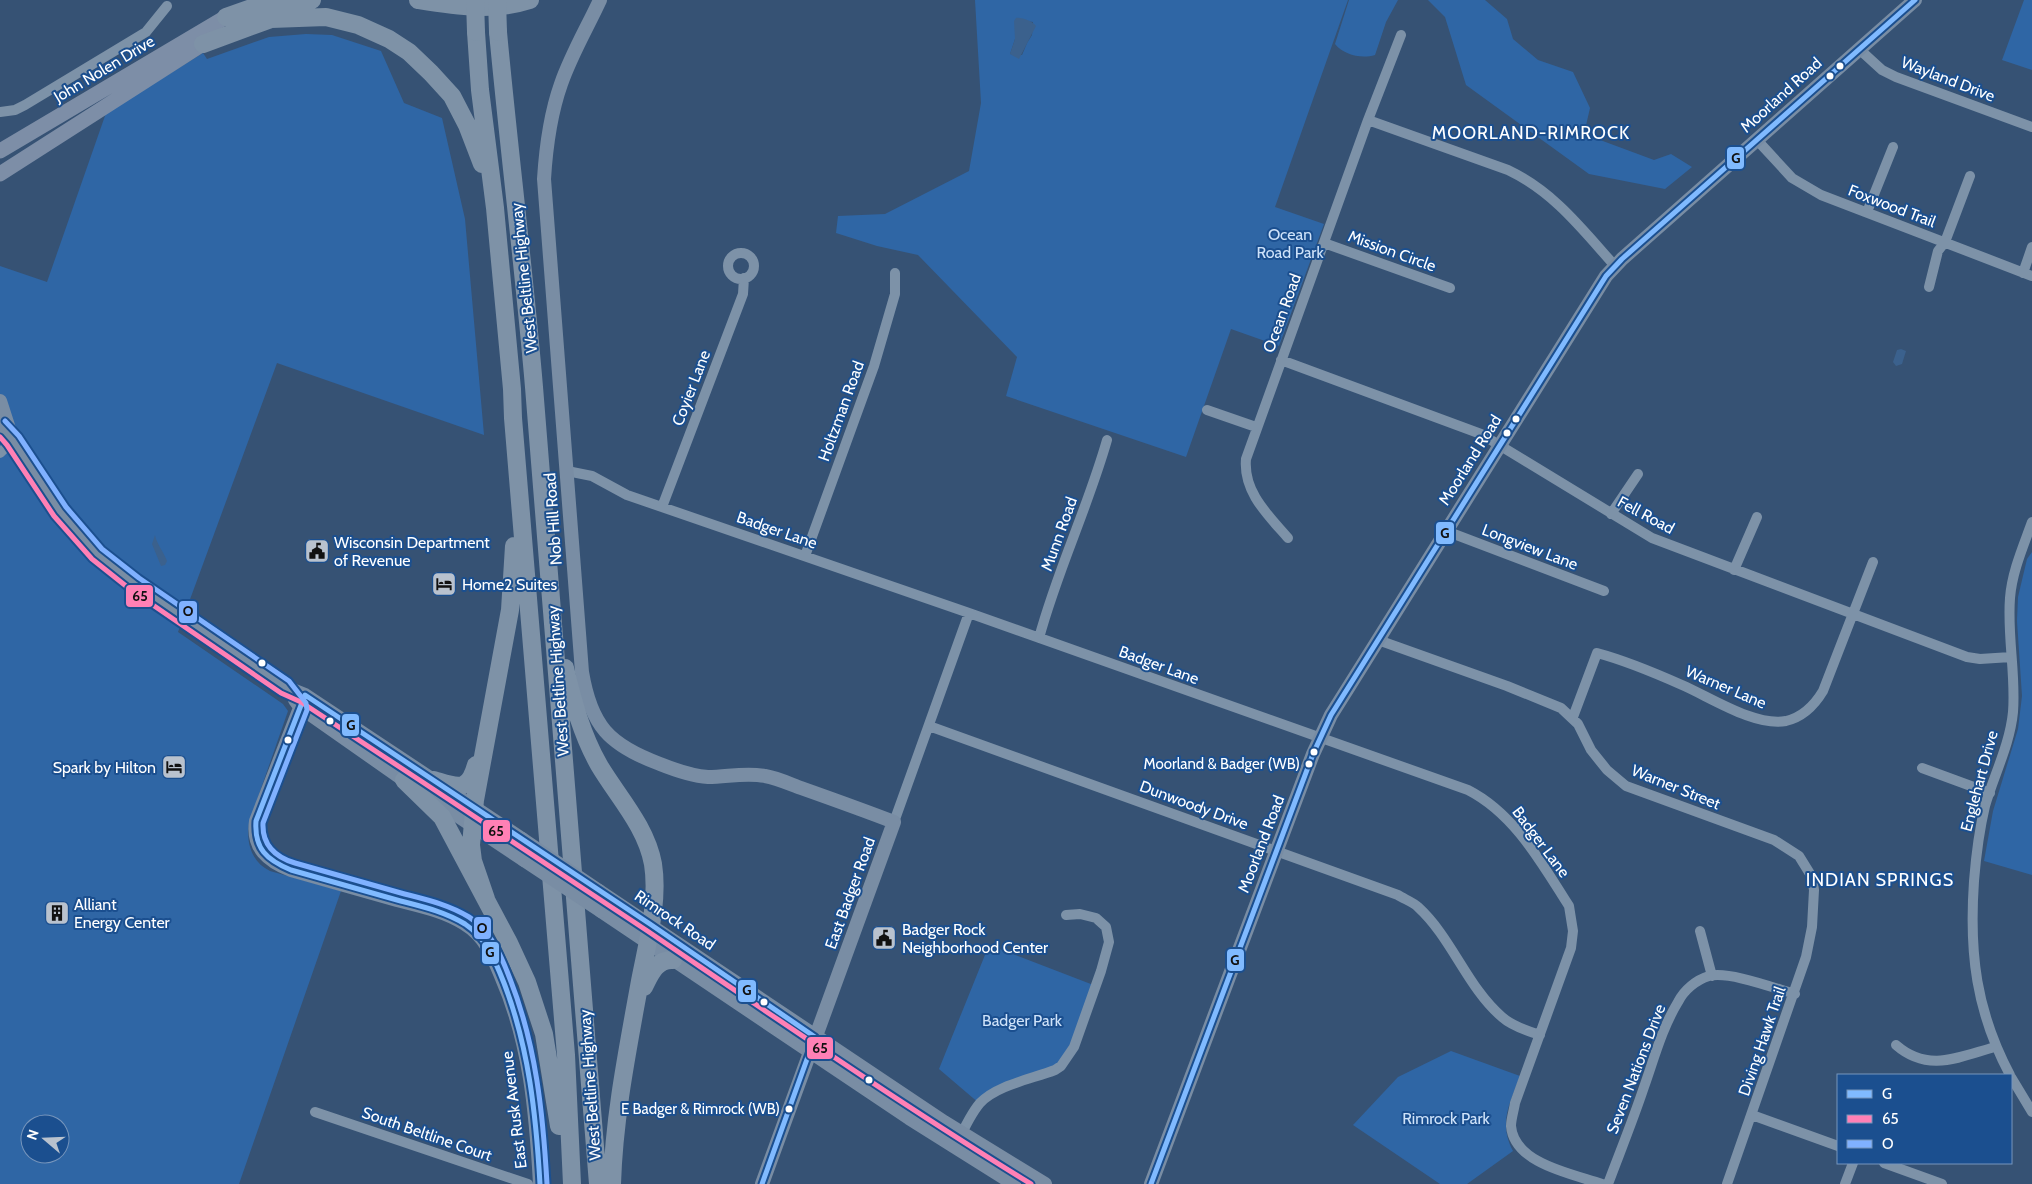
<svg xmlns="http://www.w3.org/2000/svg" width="2032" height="1184" font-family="Cabin,sans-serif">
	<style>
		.green { fill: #2f66a5; fill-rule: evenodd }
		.water { fill: #3b618d }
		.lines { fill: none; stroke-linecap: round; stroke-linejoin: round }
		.street { stroke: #7d92a8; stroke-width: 10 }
		.secondary { stroke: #798da4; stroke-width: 14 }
		.primary { stroke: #7d8ea7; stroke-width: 15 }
		.highway { stroke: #7e92a7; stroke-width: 18 }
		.secondary-bridge { stroke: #798da4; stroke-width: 14 }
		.highway-bridge { stroke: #7e92a7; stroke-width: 18 }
		.bus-1-casing { stroke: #1b4f8f; stroke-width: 9 }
		.bus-2-casing { stroke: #1b4f8f; stroke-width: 9 }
		.bus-3-casing { stroke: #1b4f8f; stroke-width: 9 }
		.bus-1 { stroke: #80baff; stroke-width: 5 }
		.bus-2 { stroke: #ff80b5; stroke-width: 5 }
		.bus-3 { stroke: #80b1ff; stroke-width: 5 }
		.bus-dot { fill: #fff; stroke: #1b4f8f; stroke-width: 2 }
		.labels { text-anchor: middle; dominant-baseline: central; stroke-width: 4; stroke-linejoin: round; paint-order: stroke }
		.bus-label { font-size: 15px; fill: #fff; stroke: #1b4f8f; text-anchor: end }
		.street-label { font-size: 16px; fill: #fff; stroke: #1b4f8f }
		.park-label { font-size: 16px; fill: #cfe3fa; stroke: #1b4f8f }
		.poi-label { font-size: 16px; fill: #fff; stroke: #1b4f8f; text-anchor: start }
		.neighbourhood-label { font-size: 18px; letter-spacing: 1px; fill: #fff; stroke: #1b4f8f }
		.line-badge { stroke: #1b4f8f; stroke-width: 2 }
		.pale-badge-label { font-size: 14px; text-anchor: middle; font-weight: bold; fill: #111 }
	</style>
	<rect width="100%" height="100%" fill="#365274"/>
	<path class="green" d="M975 0H1348L1275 207 1324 224 1279 346 1231 329 1186 457 1006 396 1017 357 918 255 877 246 836 233 838 216 885 214 969 171 981 103ZM1026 21 1033 22 1032 35 1027 43 1022 55 1010 54 1015 39V24Z
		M1349 0H1398L1386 22 1375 55C1361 59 1344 55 1335 44Z
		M1428 0H1485L1507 19 1513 39 1538 60 1573 72 1590 108 1584 134 1654 160 1671 154 1692 167 1665 189 1589 174 1466 85 1445 17Z
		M2024 0H2032V70L2002 60Z
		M306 34 332 35 381 51 404 103 442 118 465 219 484 435 277 363 178 632 283 704 288 711 249 823C246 842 251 862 270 871L341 891 239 1184H0V266L47 282 106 113 203 53 207 59 269 37ZM30 1124H60V1154H30Z
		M2032 552V875L1984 861 1993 811 2018 729 2022 696 2017 621 2018 597 2027 559Z
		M989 945 1096 986 1068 1058 980 1104 939 1069Z
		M1451 1051 1520 1076C1510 1104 1498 1122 1513 1151L1467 1184H1440L1353 1125 1398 1077Z"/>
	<path class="water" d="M1016 18C1022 17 1032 21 1036 26L1019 59 1010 54 1015 39 1014 21Z
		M1901 349 1906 351 1902 364 1896 366 1893 362 1897 350Z
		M155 535C156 542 164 553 167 561L165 565 161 566 152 544Z"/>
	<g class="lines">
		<path class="street" d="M1859 49 1882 70 1896 77 2032 127
			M0 112 15 110 25 105 146 32 167 6
			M1368 120 1508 170C1554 192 1582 229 1615 266
			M1757 140 1792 178 1821 195 2032 276
			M1867 212 1893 147
			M1324 243 1450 288
			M728 266a13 13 0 1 1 26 0a13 13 0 1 1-26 0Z
			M2023 273 2032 247
			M1929 287 1938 251 1945 242 1970 176
			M1281 360 1481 434 1652 538 1967 657 1980 659 2011 657
			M1207 410 1256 427
			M0 453 13 440
			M567 471 592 476 627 495 969 613 1468 790C1515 814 1542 864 1569 906L1573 931 1571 948 1515 1103C1514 1110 1511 1119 1511 1126 1514 1164 1573 1174 1602 1184
			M662 507 743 294 744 278
			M1611 514 1638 474
			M1446 531 1604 591
			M1288 538C1268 515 1243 492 1246 459L1368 120 1401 35
			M805 556 874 366 895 294V273
			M1734 570 1757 517
			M1039 638C1057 571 1088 507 1107 440
			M1378 640 1507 686 1561 708 1578 724 1591 750 1607 770 1626 786 1774 840 1799 856 1812 877 1814 890 1812 927 1806 957 1727 1184
			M1573 717 1597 653C1627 661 1655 673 1682 685 1710 697 1755 727 1786 721 1803 717 1814 706 1823 691L1873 562
			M929 726 1398 895C1404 899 1413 902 1418 907 1452 938 1467 987 1502 1017 1512 1026 1527 1031 1540 1035
			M1922 768 1990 793
			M894 822 969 613
			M1700 931 1712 976
			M1896 1045C1928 1073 1959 1057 1995 1047
			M2010 1075C1976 1011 1969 953 1974 881 1976 856 1979 831 1985 806 1994 775 2010 744 2013 712 2016 674 2007 636 2010 598 2012 572 2023 547 2032 522
			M2011 1077 2032 1112
			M315 1112 528 1184
			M1752 1115 1838 1146
			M955 1148C962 1133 969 1116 980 1103 997 1085 1032 1079 1055 1070L1061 1066 1074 1047 1101 971 1109 942 1106 927 1096 918 1080 914 1066 915
			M1884 1163 1942 1184
			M1608 1184C1620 1152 1633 1120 1644 1087 1654 1059 1662 1028 1678 1002 1684 990 1696 980 1709 976 1729 971 1774 988 1795 994
			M1845 1184 1853 1163"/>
		<path class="secondary" d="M600 0C587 28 571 55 561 84 550 115 546 147 544 179L582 672C591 726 609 745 660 764 675 770 692 776 708 777 727 777 746 772 765 776 777 778 790 784 801 788 832 799 863 810 894 822L762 1184
			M0 401 11 435
			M0 426 13 440 60 512 97 554 135 584 285 687 305 695 522 839
			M305 695 256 821C252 848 268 861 291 870 326 880 362 890 397 900 420 906 445 911 465 924 485 936 493 956 501 976 530 1042 536 1112 540 1184
			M295 700 300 707 404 780 524 860
			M599 891 944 1122 1045 1184
			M601 911 909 1118 1014 1184
			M1151 1184 1313 754 1331 715 1348 688 1606 276 1622 259 1915 0"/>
		<path class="primary" d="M0 151 226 17
			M0 174 203 44"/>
		<path class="highway" d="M418 0C456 6 493 12 530 0
			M266 12 312 0
			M226 17 274 0
			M476 32 480 90 495 208 512 389 513 418 566 1055 572 1184
			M498 32C509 151 524 268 534 387L598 1184
			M203 44 271 19 326 17 358 25 389 39 409 52 431 73 452 96 467 125 482 164
			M565 668C573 702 582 735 599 765 618 797 646 826 653 864 659 902 647 944 640 981 628 1048 614 1116 612 1184
			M404 780 442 817 509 943 527 982 544 1034 559 1126
			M434 780C457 787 468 793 476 765
			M486 899 473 861 471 845 475 800 510 610 514 546
			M644 987C650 975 656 959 673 960"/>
		<path class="secondary-bridge" d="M522 839 599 891
			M524 860 601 911"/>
		<path class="highway-bridge" d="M475 0 476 32
			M497 0 498 32"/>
		<defs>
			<path id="bus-1" d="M540 1184C536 1115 529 1048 504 983 495 960 486 938 465 924 444 911 420 906 397 900 362 890 326 880 291 870 267 860 254 849 256 821L305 695 650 924 815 1037 762 1184
				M1151 1184 1313 754 1331 715 1606 276 1622 259 1915 0"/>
			<path id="bus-2" d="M0 437 7 445 54 516 92 559 131 590 281 693 301 702C416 778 531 853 646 930 773 1016 899 1103 1031 1184"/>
			<path id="bus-3" d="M5 421 19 436 66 507 102 549 139 578 289 681 306 703 307 710 263 823C262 845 275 857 295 863 330 873 365 883 401 893 424 899 448 904 469 917 491 931 501 955 510 979 536 1045 543 1113 547 1184"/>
		</defs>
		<use href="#bus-1" class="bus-1-casing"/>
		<use href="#bus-2" class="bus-2-casing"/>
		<use href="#bus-3" class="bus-3-casing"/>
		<use href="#bus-1" class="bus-1"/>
		<use href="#bus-2" class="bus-2"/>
		<use href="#bus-3" class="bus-3"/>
	</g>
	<defs>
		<symbol id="civic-square" viewBox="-11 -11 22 22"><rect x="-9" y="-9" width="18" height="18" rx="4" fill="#b9c2ce" stroke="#1b4f8f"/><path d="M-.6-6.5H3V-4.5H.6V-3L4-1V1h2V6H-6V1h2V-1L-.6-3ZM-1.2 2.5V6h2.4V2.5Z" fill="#111"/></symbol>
		<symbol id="hotel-square" viewBox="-11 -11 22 22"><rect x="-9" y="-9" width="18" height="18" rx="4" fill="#b9c2ce" stroke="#1b4f8f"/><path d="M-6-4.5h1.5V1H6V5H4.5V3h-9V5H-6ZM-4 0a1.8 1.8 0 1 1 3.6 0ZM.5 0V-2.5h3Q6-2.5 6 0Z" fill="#111"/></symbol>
		<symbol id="building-square" viewBox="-11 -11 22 22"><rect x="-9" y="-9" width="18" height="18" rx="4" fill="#b9c2ce" stroke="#1b4f8f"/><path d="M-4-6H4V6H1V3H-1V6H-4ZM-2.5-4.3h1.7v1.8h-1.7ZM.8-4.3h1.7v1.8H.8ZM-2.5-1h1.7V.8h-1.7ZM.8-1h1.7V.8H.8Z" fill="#111"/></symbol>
	</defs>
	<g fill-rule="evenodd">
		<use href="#civic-square" x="303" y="537" width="28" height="28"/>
		<use href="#hotel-square" x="430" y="570" width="28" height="28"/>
		<use href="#hotel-square" x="160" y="753" width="28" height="28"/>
		<use href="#building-square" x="43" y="899" width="28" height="28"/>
		<use href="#civic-square" x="870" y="924" width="28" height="28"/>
	</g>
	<g class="bus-dot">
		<circle cx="1840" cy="66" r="4.5"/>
		<circle cx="1830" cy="76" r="4.5"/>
		<circle cx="1516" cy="419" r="4.5"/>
		<circle cx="1507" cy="433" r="4.5"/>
		<circle cx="262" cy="663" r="4.5"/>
		<circle cx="330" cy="721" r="4.5"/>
		<circle cx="288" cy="740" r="4.5"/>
		<circle cx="1314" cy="752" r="4.5"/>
		<circle cx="1309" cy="764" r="4.5"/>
		<circle cx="764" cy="1002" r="4.5"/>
		<circle cx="869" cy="1080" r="4.5"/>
		<circle cx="789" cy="1109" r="4.5"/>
	</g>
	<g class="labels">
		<g class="bus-label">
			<text x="1300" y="764">Moorland &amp; Badger (WB)</text>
			<text x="780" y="1109">E Badger &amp; Rimrock (WB)</text>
		</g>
		<g class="street-label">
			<text transform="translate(104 69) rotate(-31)">John Nolen Drive</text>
			<text transform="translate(1948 79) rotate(21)">Wayland Drive</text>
			<text transform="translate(1781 95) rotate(-42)">Moorland Road</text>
			<text transform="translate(1892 206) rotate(21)">Foxwood Trail</text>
			<text transform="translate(1392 251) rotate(20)">Mission Circle</text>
			<text transform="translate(524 278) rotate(-96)">West Beltline Highway</text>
			<text transform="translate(1282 313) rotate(-70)">Ocean Road</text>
			<text transform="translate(691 388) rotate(-69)">Coyier Lane</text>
			<text transform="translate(841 411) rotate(-70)">Holtzman Road</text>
			<text transform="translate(1470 460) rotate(-58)">Moorland Road</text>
			<text transform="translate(1646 515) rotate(28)">Fell Road</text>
			<text transform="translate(553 519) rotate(-94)">Nob Hill Road</text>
			<text transform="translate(777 530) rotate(19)">Badger Lane</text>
			<text transform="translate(1059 534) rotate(-70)">Munn Road</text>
			<text transform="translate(1530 547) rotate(21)">Longview Lane</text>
			<text transform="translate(1159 665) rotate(20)">Badger Lane</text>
			<text transform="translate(558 681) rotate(-94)">West Beltline Highway</text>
			<text transform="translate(1726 687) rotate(23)">Warner Lane</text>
			<text transform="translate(1979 781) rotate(-75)">Englehart Drive</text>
			<text transform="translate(1676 787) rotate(22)">Warner Street</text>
			<text transform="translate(1194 805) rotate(20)">Dunwoody Drive</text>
			<text transform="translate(1541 842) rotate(53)">Badger Lane</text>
			<text transform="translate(1261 844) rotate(-69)">Moorland Road</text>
			<text transform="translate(850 893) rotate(-70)">East Badger Road</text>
			<text transform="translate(675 920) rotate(34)">Rimrock Road</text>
			<text transform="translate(1762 1041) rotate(-71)">Diving Hawk Trail</text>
			<text transform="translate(1636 1069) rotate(-69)">Seven Nations Drive</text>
			<text transform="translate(590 1085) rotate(-94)">West Beltline Highway</text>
			<text transform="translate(514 1110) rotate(-97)">East Rusk Avenue</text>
			<text transform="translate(427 1134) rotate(19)">South Beltline Court</text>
		</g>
		<g class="park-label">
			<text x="1290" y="234">Ocean<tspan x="1290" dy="18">Road Park</tspan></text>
			<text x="1022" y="1020">Badger Park</text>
			<text x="1446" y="1118">Rimrock Park</text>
		</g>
		<g class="poi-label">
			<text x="334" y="542">Wisconsin Department<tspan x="334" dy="18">of Revenue</tspan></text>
			<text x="462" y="584">Home2 Suites</text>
			<text x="156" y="767" text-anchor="end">Spark by Hilton</text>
			<text x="74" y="904">Alliant<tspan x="74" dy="18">Energy Center</tspan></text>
			<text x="902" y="929">Badger Rock<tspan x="902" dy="18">Neighborhood Center</tspan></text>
		</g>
		<g class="neighbourhood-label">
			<text x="1531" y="133">MOORLAND-RIMROCK</text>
			<text x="1880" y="880">INDIAN SPRINGS</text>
		</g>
	</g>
	<g class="line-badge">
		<rect x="1726" y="146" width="19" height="24" rx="5" fill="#80baff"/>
		<rect x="1435" y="521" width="20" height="24" rx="5" fill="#80baff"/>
		<rect x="125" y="584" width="29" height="24" rx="5" fill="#ff80b5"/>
		<rect x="178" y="600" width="20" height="24" rx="5" fill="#80b1ff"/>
		<rect x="341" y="713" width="19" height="24" rx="5" fill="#80baff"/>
		<rect x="482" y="819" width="29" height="24" rx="5" fill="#ff80b5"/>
		<rect x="473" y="916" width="19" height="24" rx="5" fill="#80b1ff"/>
		<rect x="481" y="941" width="19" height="24" rx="5" fill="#80baff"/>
		<rect x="1226" y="948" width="19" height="24" rx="5" fill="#80baff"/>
		<rect x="737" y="979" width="20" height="24" rx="5" fill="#80baff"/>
		<rect x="806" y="1036" width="28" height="24" rx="5" fill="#ff80b5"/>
	</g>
	<g class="pale-badge-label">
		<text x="1736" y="163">G</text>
		<text x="1445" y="538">G</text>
		<text x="140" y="601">65</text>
		<text x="188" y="616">O</text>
		<text x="351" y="730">G</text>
		<text x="496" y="836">65</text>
		<text x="482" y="933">O</text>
		<text x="490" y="957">G</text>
		<text x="1235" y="965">G</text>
		<text x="747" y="995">G</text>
		<text x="820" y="1053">65</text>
	</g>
	<rect x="1837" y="1074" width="175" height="90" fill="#1b4f8f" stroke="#7695bc"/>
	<rect x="1847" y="1090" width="25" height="8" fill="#80baff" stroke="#7695bc"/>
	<text x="1882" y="1099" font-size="15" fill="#ffffff">G</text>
	<rect x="1847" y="1115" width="25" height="8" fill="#ff80b5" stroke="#7695bc"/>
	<text x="1882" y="1124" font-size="15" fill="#ffffff">65</text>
	<rect x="1847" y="1140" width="25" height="8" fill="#80b1ff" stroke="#7695bc"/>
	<text x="1882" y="1149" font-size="15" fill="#ffffff">O</text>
	<g transform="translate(45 1139) rotate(289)"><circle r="24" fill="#1b4f8f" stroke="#7695bc"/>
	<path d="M0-4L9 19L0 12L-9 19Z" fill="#b9c2ce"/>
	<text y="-8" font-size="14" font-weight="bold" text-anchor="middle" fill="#ffffff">N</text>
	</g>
</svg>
